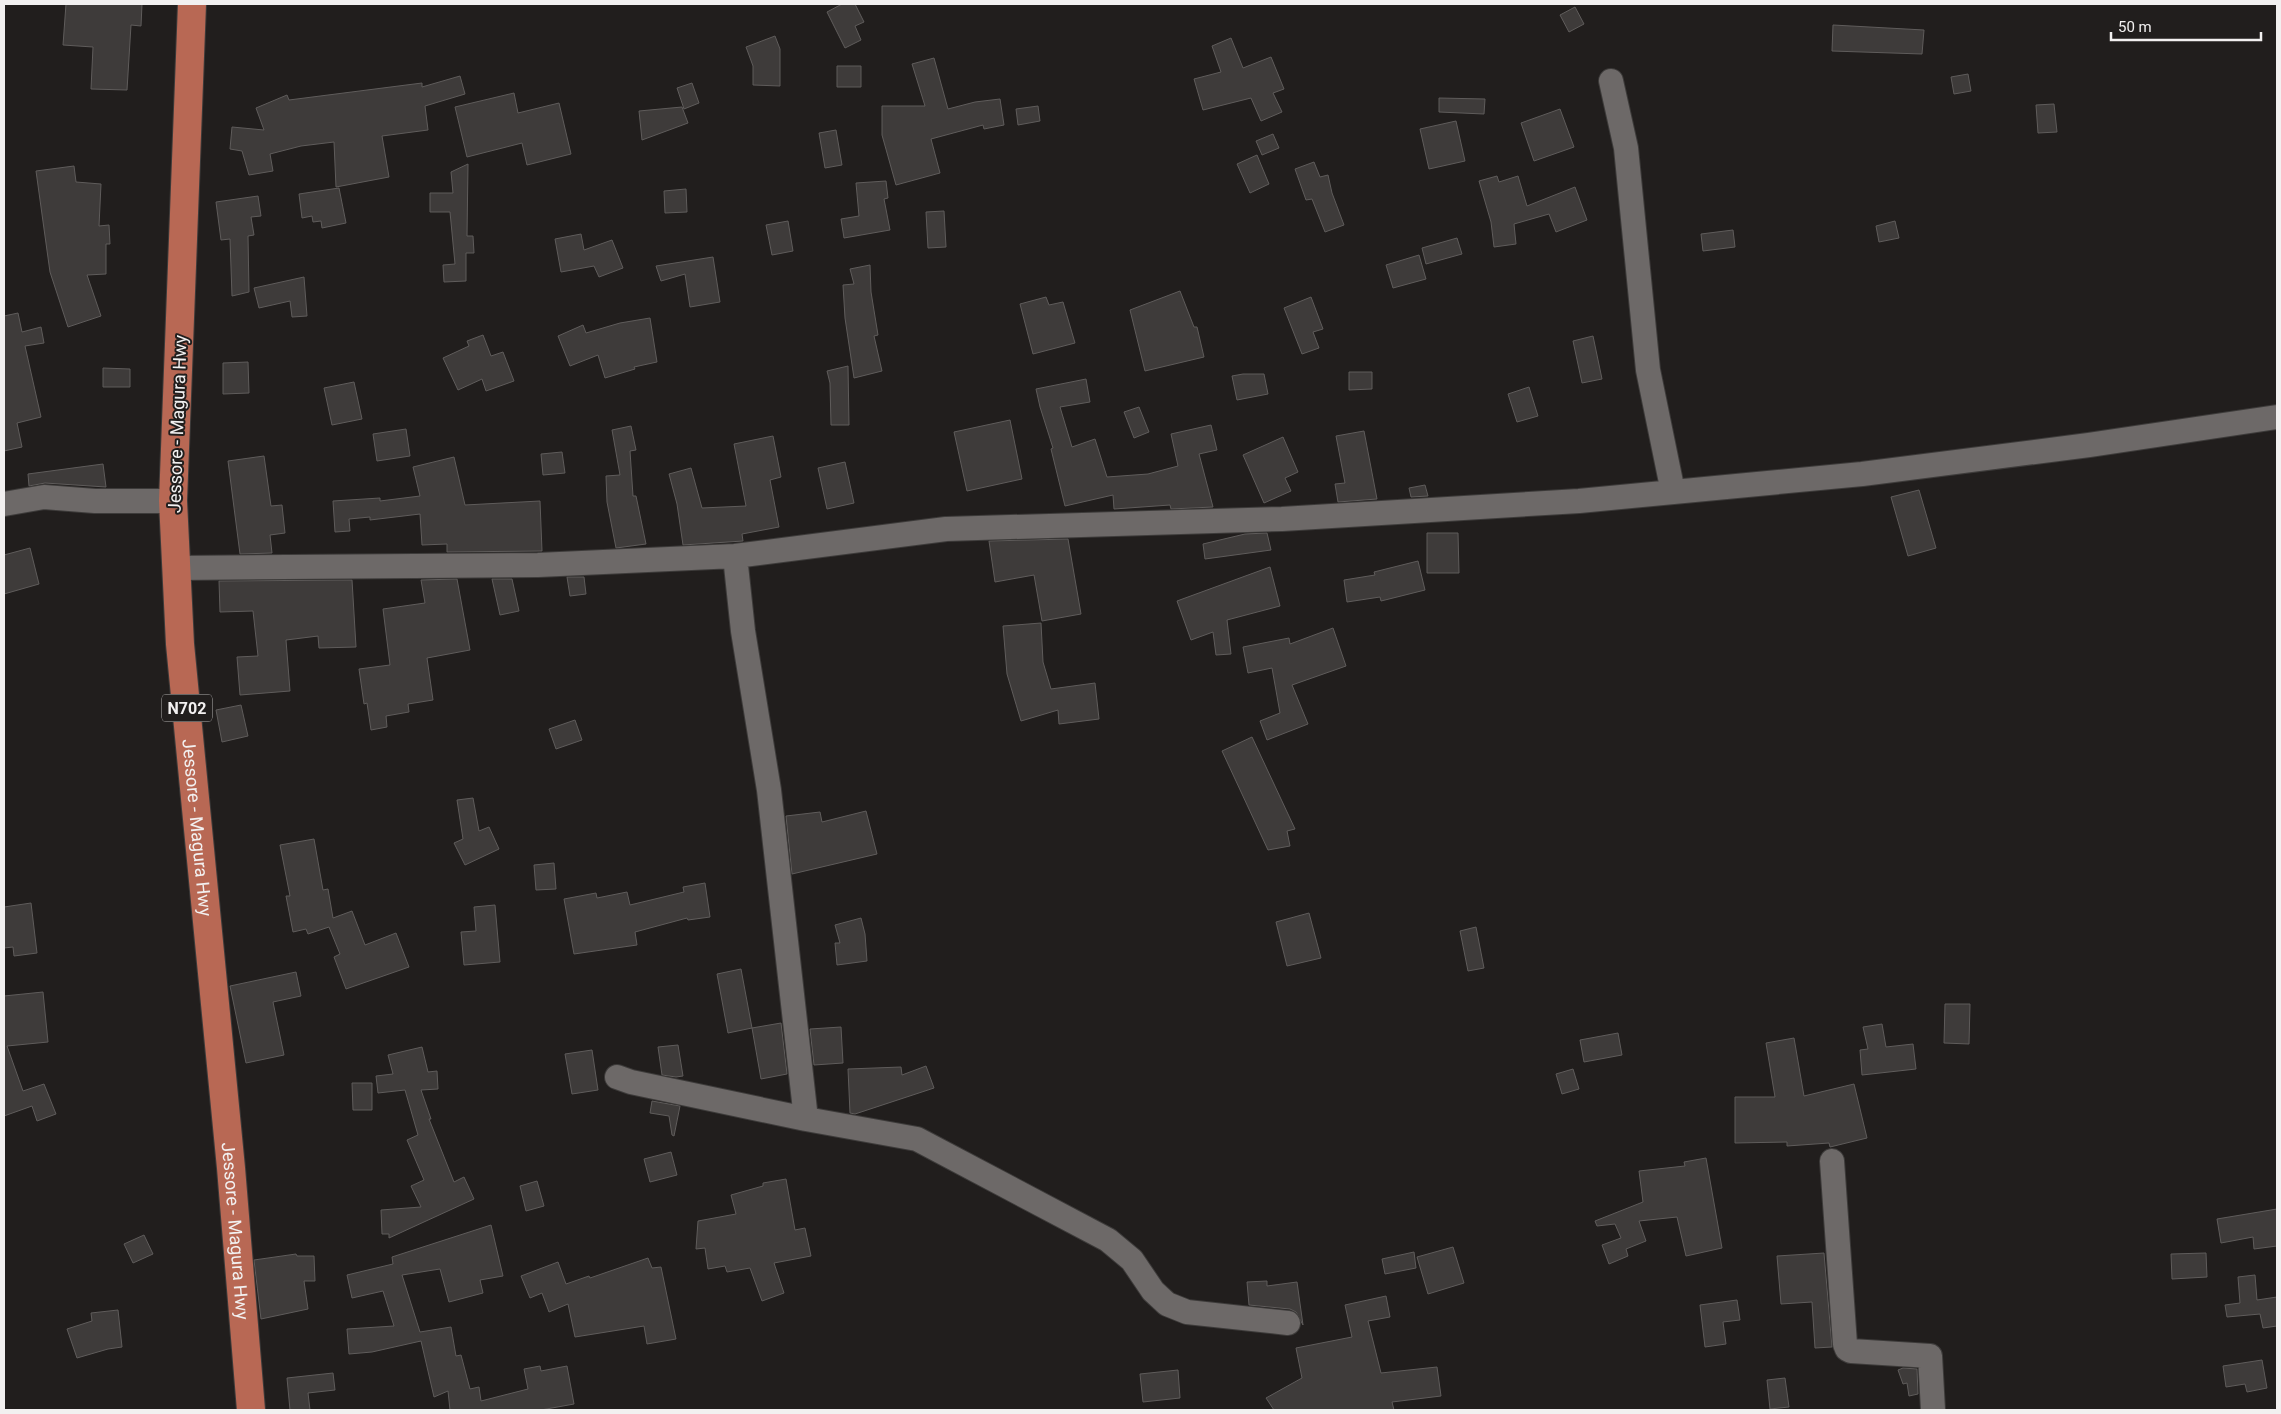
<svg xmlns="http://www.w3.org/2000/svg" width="2281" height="1414" font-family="Roboto,sans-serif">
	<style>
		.building { fill: #3e3b3a; stroke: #5f5c5b }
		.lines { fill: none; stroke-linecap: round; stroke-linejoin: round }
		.minor-casing { stroke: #3d3b3a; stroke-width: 26 }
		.trunk-casing { stroke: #3d3b3a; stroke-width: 30 }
		.minor { stroke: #6d6968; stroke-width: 24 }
		.trunk { stroke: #b86854; stroke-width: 28 }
		.labels { text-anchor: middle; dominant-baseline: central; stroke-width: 4; stroke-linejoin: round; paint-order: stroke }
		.shield { fill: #211e1d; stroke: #b3b1b1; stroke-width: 1 }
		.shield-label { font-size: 16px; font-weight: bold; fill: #f2f0f0 }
		.street-label { font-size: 18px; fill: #f2f0f0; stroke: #211e1d }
	</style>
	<rect width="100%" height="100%" fill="#211e1d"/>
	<path class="building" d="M66 4H142L141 26 131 25 127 90 91 89 93 47 63 45Z
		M842 4H855L864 22 855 26 861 40 845 48 827 12Z
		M1575 7 1584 24 1569 32 1560 15Z
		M1833 25 1924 30 1922 54 1832 51Z
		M775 36 780 49V86L753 85V66L746 47Z
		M1231 38 1243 68 1271 57 1284 89 1273 93 1282 112 1261 121 1251 98 1203 110 1194 79 1221 72 1212 46Z
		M934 58 948 109 975 102 1000 99 1004 125 984 129 983 125 931 139 940 173 896 185 882 135V106H925L912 64Z
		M837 66H861V87H837Z
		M1968 74 1971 91 1954 94 1951 77Z
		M460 76 465 94 425 106 428 130 382 136 389 177 336 187 334 142 301 146 270 154 273 171 249 175 242 151 230 149 232 127 264 130 256 108 287 95 289 100 422 83V87Z
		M692 83 699 103 684 109 677 88Z
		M514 93 518 113 559 103 571 154 527 165 522 143 467 157 455 107Z
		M1439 98 1485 99 1484 114 1439 112Z
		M2054 104 2057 132 2038 133 2036 105Z
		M1038 106 1040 121 1018 125 1016 109Z
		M682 107 688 123 642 140 639 111Z
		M1560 109 1574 147 1534 161 1521 123Z
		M1456 121 1465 161 1429 169 1420 129Z
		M836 130 842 165 825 168 819 133Z
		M1273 134 1279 148 1262 155 1256 141Z
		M1257 155 1269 184 1250 193 1237 164Z
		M1314 162 1320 177 1328 175 1332 193 1344 225 1325 232 1312 199 1306 200 1295 169Z
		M468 164 467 236H473L474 253H466V281L444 282 443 265 455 264 450 212H430V193H453L451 172Z
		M74 166 76 182 101 184 99 226 109 225 110 244H106V274L87 275 101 316 68 327 50 272 36 171Z
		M1497 176 1499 182 1518 176 1527 206 1575 187 1587 220 1556 232 1549 214 1514 224 1516 244 1494 247 1491 222 1479 181Z
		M886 181 888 198 884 199 890 230 844 238 841 219 859 216 856 183Z
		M339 188 346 223 322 228 321 221 313 222 312 216 302 218 299 194Z
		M686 189 687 212 665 213 664 191Z
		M258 196 261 216 251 217 254 235 248 236 249 292 232 296 230 239 221 240 216 202Z
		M944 211 946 247 928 248 926 212Z
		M788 221 793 251 772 255 766 225Z
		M1895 221 1899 238 1879 242 1876 226Z
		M1733 230 1735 247 1703 251 1701 234Z
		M581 234 584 250 612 240 623 268 599 277 594 266 561 272 555 239Z
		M1457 238 1462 254 1426 264 1422 248Z
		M1419 255 1426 279 1393 288 1386 265Z
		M713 257 720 302 690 307 685 274 661 281 656 266Z
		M870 265 871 292 878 335 874 336 882 371 854 378 845 318 843 285 854 284 850 269Z
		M304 277 307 316 292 317 290 301 259 308 254 288Z
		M1180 291 1194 327H1197L1204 357 1145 371 1130 310Z
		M1046 297 1049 305 1063 302 1075 343 1033 354 1020 304Z
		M1311 297 1323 329 1313 332 1319 348 1302 354 1284 308Z
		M18 313 22 332 41 327 44 343 25 346 41 417 17 423 22 447 4 451V316Z
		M650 318 657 362 634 367 635 369 605 378 598 355 570 366 558 336 583 325 586 333 620 323Z
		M483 335 491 356 503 352 514 381 486 391 482 379 458 390 443 358 469 346 467 341Z
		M1593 336 1602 379 1582 383 1573 341Z
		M248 362 249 393 223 394V363Z
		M848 366 849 425H831L830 383 827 371Z
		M103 368 130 369V387H103Z
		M1349 372H1372V389L1349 390Z
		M1243 374H1264L1268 394 1237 400 1232 376Z
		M1086 379 1090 402 1060 407 1072 447 1095 439 1107 477 1148 474 1178 466 1171 434 1211 425 1217 450 1199 454 1213 507 1171 509 1170 505 1114 509 1113 495 1065 506 1051 449 1053 448 1040 407 1036 389Z
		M354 382 362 419 332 425 324 388Z
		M1529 387 1538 416 1517 422 1508 394Z
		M1139 407 1149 432 1134 438 1124 412Z
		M1010 420 1022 479 967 491 954 432Z
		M631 426 636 450 630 451 633 496H636L646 544 616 548 607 502 606 476 620 475 612 430Z
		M406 429 410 456 377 461 373 434Z
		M1364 431 1377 499 1338 502 1335 484 1345 483 1336 436Z
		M773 436 781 477 770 480 779 527 742 534 743 541 683 545 677 504 669 474 691 468 702 508 746 506 734 444Z
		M1283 437 1298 472 1285 478 1291 491 1264 503 1243 455Z
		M562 452 565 473 543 475 541 454Z
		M264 456 271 506 282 505 285 533 270 535 272 553 240 554 228 461Z
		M454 457 465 505 540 501 542 551 447 552V544L422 545 420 514 370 520V517L349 519 350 531 335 532 333 501 380 498V501L420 496 413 467Z
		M845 462 854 503 827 509 818 468Z
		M103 464 106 487 45 483 29 486 28 474Z
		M1425 485 1428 496 1411 497 1409 488Z
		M1919 490 1936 548 1908 556 1891 497Z
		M1267 533 1271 550 1205 559 1203 544 1245 534Z
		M1427 533H1458L1459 573H1427Z
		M1068 539 1081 614 1042 621 1034 575 995 582 989 541Z
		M30 548 39 584 4 594V555Z
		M1418 561 1425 590 1381 601 1380 597 1347 602 1344 580 1375 575 1374 572Z
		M1270 567 1280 606 1227 620 1231 654 1216 655 1213 632 1191 640 1177 601Z
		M567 577H584L586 594 570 596Z
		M457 579 470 650 427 658 433 700 408 704 409 712 386 716 387 727 371 730 367 703 364 704 359 669 390 665 383 609 425 603 421 580Z
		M492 579H512L519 611 500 615Z
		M352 580 356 647 319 648 318 636 286 640 290 691 240 695 237 657 258 656 253 611 220 612 219 581Z
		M1041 623 1043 662 1051 689 1095 683 1099 719 1059 724 1058 710 1021 721 1007 674 1003 626Z
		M1333 628 1346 666 1292 685 1308 724 1267 740 1260 721 1280 713 1272 668 1248 673 1243 647 1289 638 1290 644Z
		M241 705 248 736 222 742 216 710Z
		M575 720 582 740 556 749 549 729Z
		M1252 737 1295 829 1287 831 1290 846 1268 850 1222 751Z
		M473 798 479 831 489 827 499 849 465 865 454 843 463 839 457 800Z
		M866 811 877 854 792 874 786 816 820 812 822 822Z
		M314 839 323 890 328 889 333 918 352 911 365 945 396 933 409 967 346 989 334 957 340 954 329 927 308 934 306 929 293 932 286 896H290L280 845Z
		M554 863 556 889 536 890 534 865Z
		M705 883 710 917 688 920 687 918 635 932 637 945 574 954 564 899 596 893 597 898 627 892 630 905 684 892 683 887Z
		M31 903 37 953 14 956 13 947 4 948V907Z
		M495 905 500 962 464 965 461 932 476 931 474 907Z
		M1309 913 1321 958 1287 966 1276 922Z
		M861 918 865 934 867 961 837 965 835 943H840L835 925Z
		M1476 927 1484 968 1468 971 1460 931Z
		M741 969 752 1028 728 1033 717 974Z
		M296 972 301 996 273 1002 284 1055 246 1063 230 986Z
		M43 992 48 1042 7 1046 23 1091 44 1084 56 1114 37 1121 32 1106 4 1116V996Z
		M1945 1004H1970L1969 1044 1944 1043Z
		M781 1023 787 1074 761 1079 752 1028Z
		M1882 1024 1886 1047 1913 1044 1916 1069 1862 1075 1860 1050 1868 1049 1863 1027Z
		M841 1027 843 1063 814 1065 810 1029Z
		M1618 1033 1622 1055 1584 1062 1580 1040Z
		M1794 1038 1804 1096 1854 1084 1867 1138 1830 1147 1829 1143 1787 1146V1142L1735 1143V1097H1775L1766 1043Z
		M678 1045 683 1076 676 1077 662 1075 658 1047Z
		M422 1047 428 1072 437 1071 438 1089 421 1090 431 1119H429L454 1182 464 1177 474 1199 389 1238V1234H382L381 1210 421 1207 411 1186 424 1180 407 1140 418 1135 405 1090 378 1093 376 1076 393 1074 388 1055Z
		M592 1050 598 1090 572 1094 565 1054Z
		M926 1066 934 1088 855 1114 850 1113 848 1069 901 1067 902 1075Z
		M1573 1069 1579 1089 1562 1094 1556 1074Z
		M352 1083H372V1110H353Z
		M652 1101 680 1106 674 1136 672 1135 669 1116 650 1113Z
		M671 1152 677 1175 650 1182 644 1159Z
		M1706 1158 1722 1248 1686 1256 1677 1217 1639 1221 1646 1241 1626 1249 1628 1256 1609 1264 1602 1245 1621 1238 1615 1224 1597 1226 1595 1221 1643 1202 1639 1171 1685 1166 1684 1162Z
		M786 1179 795 1230 805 1228 811 1256 774 1263 784 1293 762 1301 750 1268 727 1272 725 1266 708 1269 705 1248 696 1249 698 1221 736 1214 731 1195 763 1186V1183Z
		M537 1181 544 1206 526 1211 520 1186Z
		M2277 1209V1246L2254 1249 2253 1237 2221 1243 2217 1219Z
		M491 1225 503 1276 480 1280 483 1293 449 1302 440 1269 402 1275 420 1332 451 1327 456 1356 461 1355 470 1389 479 1387 481 1401 528 1389 524 1369 540 1366 541 1371 567 1366 574 1404 541 1410H450L448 1391 434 1397 421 1341 372 1352 349 1354 347 1329 394 1326 383 1291 352 1298 347 1275 393 1264 392 1257Z
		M144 1235 153 1254 133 1263 124 1244Z
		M1453 1247 1464 1283 1428 1294 1417 1257Z
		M1414 1252 1416 1268 1385 1274 1382 1259Z
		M1824 1253 1832 1347 1815 1348 1812 1302 1781 1304 1777 1256Z
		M2206 1253 2207 1277 2172 1279 2171 1254Z
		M296 1254 297 1256H314L315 1281H304L308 1309 261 1319 254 1260Z
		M648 1258 652 1268 661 1267 676 1339 647 1344 644 1326 575 1337 568 1304 549 1312 542 1293 530 1298 521 1276 558 1262 566 1284 589 1276 590 1278Z
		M2255 1275 2257 1300 2277 1297V1326L2263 1328 2260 1314 2227 1317 2225 1305 2240 1303 2238 1277Z
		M1267 1281V1286L1297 1282 1303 1325 1296 1312 1290 1309 1249 1305 1247 1282Z
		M1386 1296 1390 1317 1368 1321 1381 1373 1437 1367 1441 1396 1392 1402 1394 1410H1274L1266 1398 1302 1378 1296 1348 1352 1337 1345 1305Z
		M1737 1300 1740 1320 1723 1322 1726 1344 1705 1347 1700 1305Z
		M118 1310 122 1347 108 1349 77 1358 67 1329 92 1321 91 1313Z
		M2262 1360 2267 1388 2247 1392 2245 1384 2226 1387 2223 1366Z
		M1903 1368 1917 1369 1918 1394 1909 1396 1907 1383 1903 1384 1898 1370Z
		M1178 1370 1180 1398 1143 1402 1140 1374Z
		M333 1373 335 1390 308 1393 310 1410H290L287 1378Z
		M1785 1378 1789 1407 1770 1409 1767 1380Z"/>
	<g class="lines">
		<defs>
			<path id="minor" d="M1611 81 1626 148 1648 370 1673 492
				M4 504 44 497 95 501H173
				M735 556 743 631 769 790 806 1119
				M175 568 538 565 735 556 946 529 1282 519 1579 501 1862 474 2089 445 2277 417
				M617 1077 631 1082 806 1119 917 1139 1108 1240 1132 1260 1153 1291 1167 1304 1187 1312 1288 1323
				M1832 1161 1845 1344 1847 1349 1851 1351 1930 1356 1933 1410"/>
			<g id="trunk">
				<path id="s1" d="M192 4 173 501 180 644 231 1168 251 1410"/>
			</g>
		</defs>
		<use href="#minor" class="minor-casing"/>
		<use href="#trunk" class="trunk-casing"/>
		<use href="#minor" class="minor"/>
		<use href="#trunk" class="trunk"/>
	</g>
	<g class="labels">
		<rect class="shield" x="162" y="694.5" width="50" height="27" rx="4"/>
		<g class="shield-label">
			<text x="187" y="708">N702</text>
		</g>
		<g class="street-label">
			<text transform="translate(177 424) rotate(-88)">Jessore - Magura Hwy</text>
			<text stroke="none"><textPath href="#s1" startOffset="825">Jessore - Magura Hwy</textPath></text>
			<text stroke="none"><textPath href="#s1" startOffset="1230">Jessore - Magura Hwy</textPath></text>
		</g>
	</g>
	<rect width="2281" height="1414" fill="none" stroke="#f2f0f0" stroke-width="10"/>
	<path d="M2111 32v8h150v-8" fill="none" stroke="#f2f0f0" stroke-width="2.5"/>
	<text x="2118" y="32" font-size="15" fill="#f2f0f0" stroke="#211e1d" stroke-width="4" paint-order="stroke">50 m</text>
</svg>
